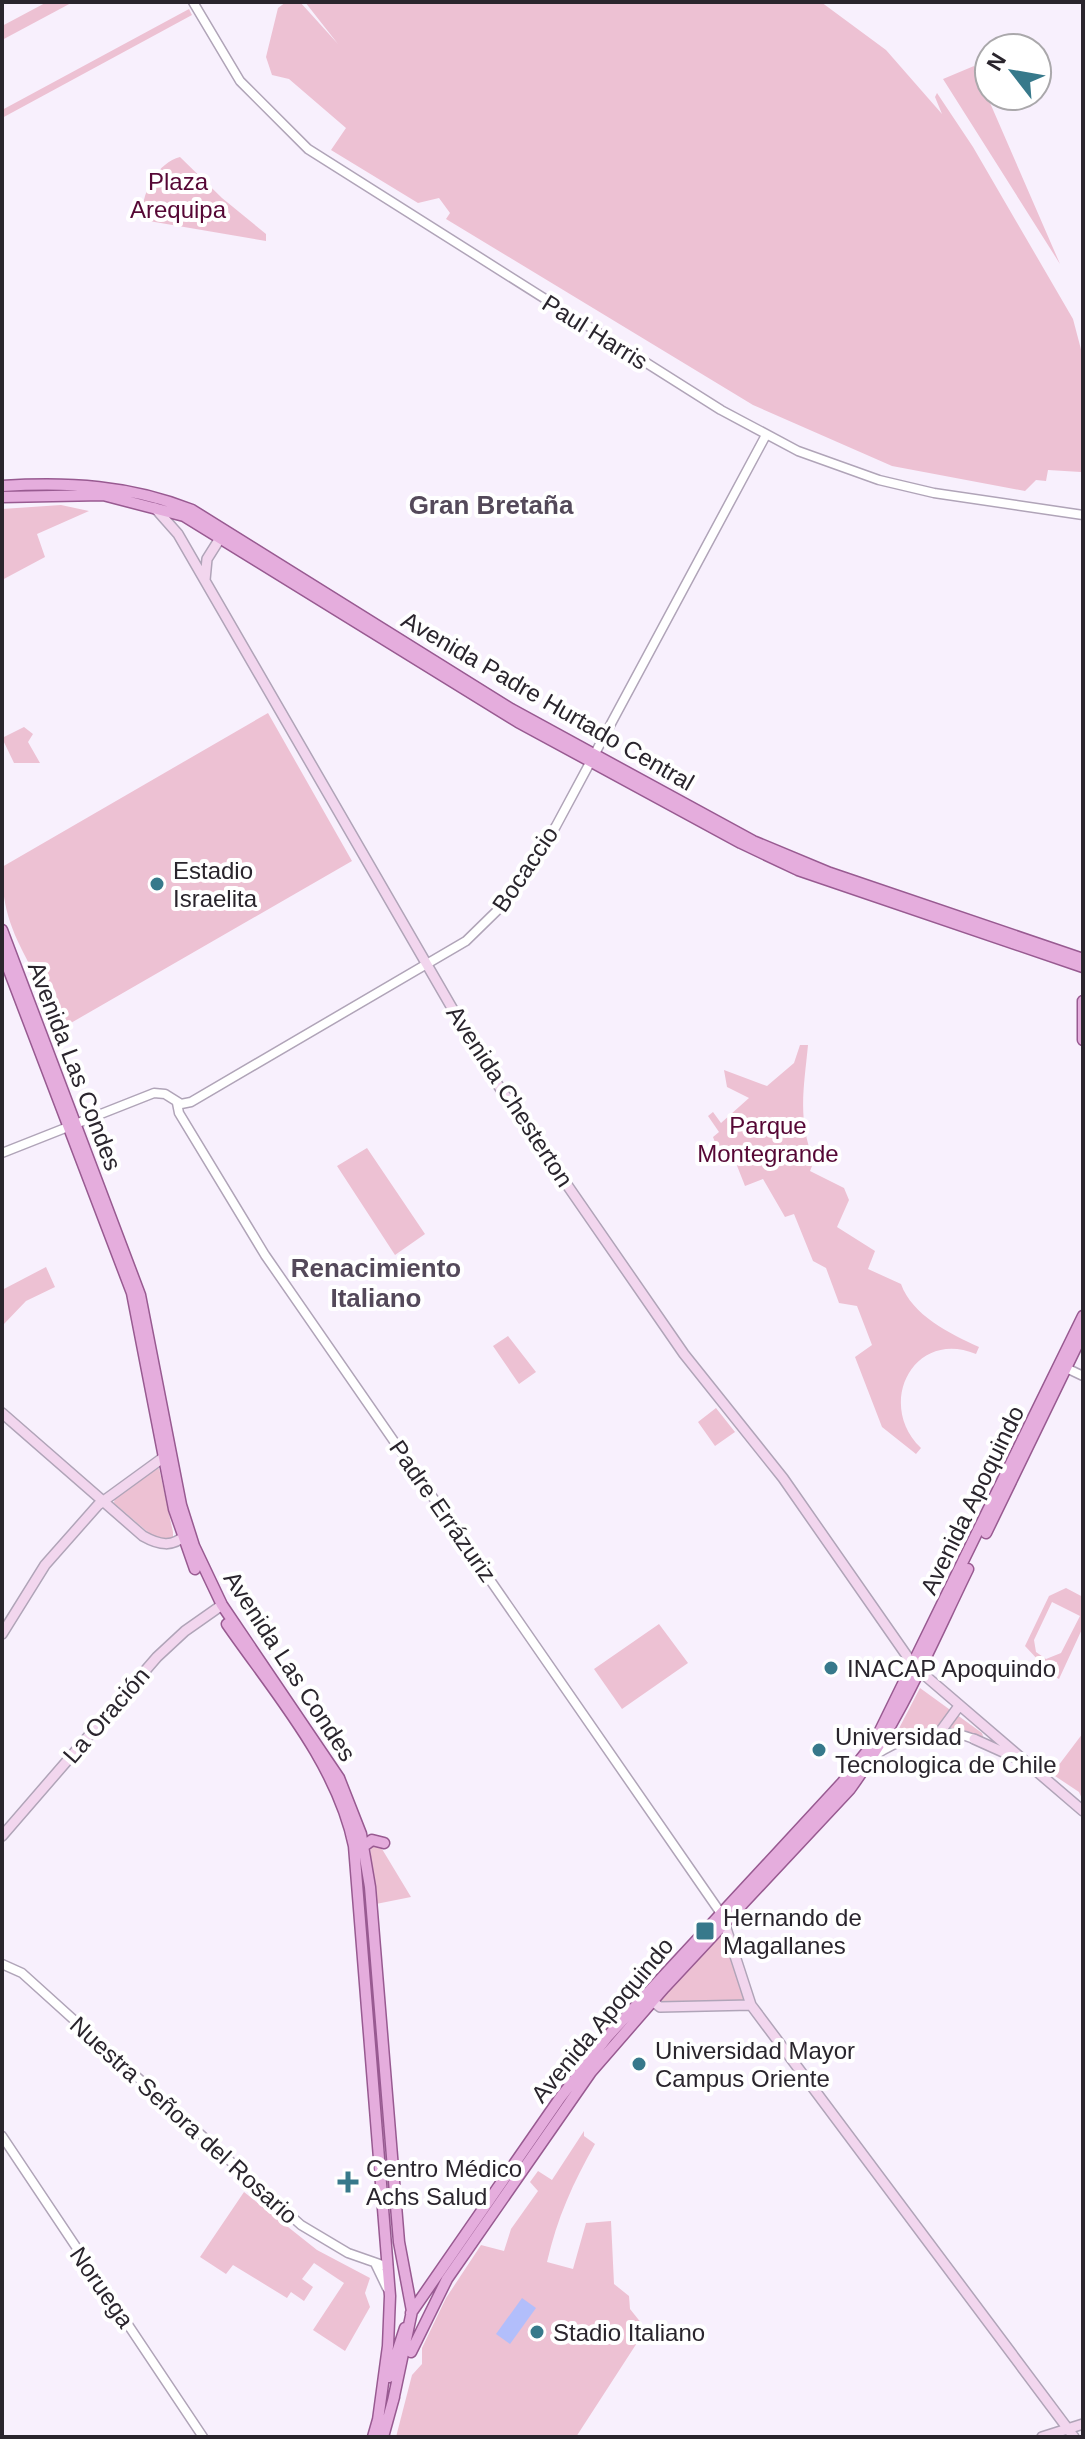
<svg xmlns="http://www.w3.org/2000/svg" width="1085" height="2439" font-family="Arial,sans-serif">
	<style>
		.green { fill: #edc1d3; fill-rule: evenodd }
		.water { fill: #b2befb }
		.lines { fill: none; stroke-linecap: round; stroke-linejoin: round }
		.tertiary-casing { stroke: #b0a4b8; stroke-width: 11 }
		.secondary-casing { stroke: #b0a4b8; stroke-width: 12 }
		.primary-casing { stroke: #985a91; stroke-width: 13 }
		.tertiary { stroke: #fff; stroke-width: 8 }
		.secondary { stroke: #f2d6ee; stroke-width: 9 }
		.primary { stroke: #e5addd; stroke-width: 10 }
		.poi-dot { fill: #37798b; stroke: #fff; stroke-width: 3 }
		.labels { text-anchor: middle; dominant-baseline: central; stroke-width: 8; stroke-linejoin: round; paint-order: stroke }
		.park-label { font-size: 24px; fill: #560735; stroke: #fff }
		.street-label { font-size: 24px; fill: #2a252d; stroke: #fff }
		.poi-label { font-size: 24px; fill: #2a252d; stroke: #fff; text-anchor: start }
		.neighbourhood-label { font-size: 26px; font-weight: bold; fill: #54495a; stroke: #fff }
	</style>
	<rect width="100%" height="100%" fill="#f8f0fd"/>
	<path class="green" d="M47 2H73L2 40V26Z
		M286 2H300L338 44 305 2H821L886 50 942 114 935 97 937 93 973 147 1073 319 1083 357 1081 472 1048 470 1046 481 1036 480 1025 491 892 466 753 405 446 219 450 213 439 198 418 203 331 150 346 128 289 79 272 75 266 57 278 8Z
		M189 9 192 15 2 118V110Z
		M974 66 1060 264 943 79Z
		M180 157 222 198 266 234V241L143 220C139 197 156 163 180 157Z
		M61 505 89 511 37 534 45 557 2 580V509Z
		M268 713 352 861 50 1035 37 1000 40 999 30 974 33 971C14 935 2 913 2 867Z
		M24 727 33 734 28 742 40 763H14L2 738Z
		M800 1045H808C804 1088 797 1119 814 1161L810 1171 844 1188 849 1200 837 1227 875 1251 868 1269 901 1284C912 1315 950 1334 979 1347L976 1354C914 1328 875 1404 921 1448L916 1454 882 1427 855 1357 872 1345 857 1306 839 1303 826 1268 813 1261 794 1214 785 1217 763 1179 745 1186 732 1153H719L713 1137 719 1132 708 1116 713 1112 721 1123 749 1098 727 1087 724 1070 767 1086 794 1063Z
		M367 1148 425 1234 395 1255 337 1166Z
		M46 1267 55 1287 26 1301 3 1325 2 1290Z
		M508 1336 536 1372 519 1384 493 1346Z
		M716 1408 735 1432 715 1446 698 1422Z
		M159 1468 173 1532V1539L157 1540 114 1503 115 1495Z
		M1066 1588 1083 1597V1627L1059 1679 1052 1675 1057 1662H1040L1025 1646 1049 1596ZM1052 1602 1080 1616 1061 1653 1046 1659 1036 1652 1034 1640Z
		M659 1624 688 1663 622 1709 594 1669Z
		M920 1688 982 1733 984 1739C952 1725 927 1725 894 1738Z
		M1083 1733V1801L1079 1792 1052 1774Z
		M373 1844H379L411 1897 376 1904 370 1847Z
		M722 1931 745 1998 743 2002 665 2004 660 1999Z
		M584 2131V2136L595 2144C573 2183 557 2218 547 2262L573 2269 586 2223 611 2221 614 2284 629 2296 630 2309 646 2329 576 2437H396L412 2375 422 2364V2348L446 2298 481 2245 504 2251 511 2229 538 2191 530 2182 538 2171 552 2180Z
		M244 2192 317 2250 370 2278 365 2293 370 2307 345 2351 313 2330 344 2283 314 2263 302 2279 313 2287 304 2301 291 2292 287 2298 233 2265 226 2274 200 2257Z"/>
	<path class="water" d="M522 2298 536 2308 510 2344 496 2334Z"/>
	<g class="lines">
		<defs>
			<path id="tertiary" d="M193 2 240 81 308 149 721 410 798 451 879 480 934 493 1083 515
				M177 1103 179 1113 265 1255 720 1912
				M2 1153 154 1093 165 1094 181 1104 191 1102 466 941 512 896 556 826 766 435
				M1062 1366 1083 1376
				M875 1755C905 1736 939 1725 974 1739
				M2 1964 22 1973 301 2225 348 2253 388 2267
				M2 2136 203 2437
				M375 2263 387 2288"/>
			<path id="secondary" d="M155 508 178 534 489 1072 684 1354 783 1478 914 1666 1083 1811
				M205 580 207 559 224 532
				M2 1413 143 1536C159 1545 173 1548 186 1534
				M2 1634 45 1565 98 1505 164 1457
				M940 1732 959 1706
				M974 1739 1014 1757
				M2 1836 157 1657 185 1631 222 1605
				M723 1919 751 2005 1074 2437
				M652 2001 660 2007 751 2005
				M1042 2437 1083 2424"/>
			<path id="primary" d="M2 486C69 482 130 485 192 510L511 709 753 841 830 873 1083 959
				M2 497 103 495 184 516 518 722 741 843 798 870 1083 967
				M2 930 140 1295 181 1505 194 1546 222 1605 339 1778 361 1834 370 1887 399 2242 412 2311 393 2401
				M2 952 132 1293 174 1509 195 1569
				M1083 1001V1040
				M986 1533 1083 1333
				M227 1624C274 1692 337 1763 354 1846L390 2296 388 2346 378 2420
				M364 1846 372 1840 384 1843
				M411 2313 560 2098 608 2036 842 1783 875 1741 1083 1316
				M411 2352 447 2279 591 2072 664 1988 850 1789C900 1720 931 1645 968 1569
				M389 2377 405 2328
				M373 2437 379 2416
				M383 2437 394 2397"/>
		</defs>
		<use href="#tertiary" class="tertiary-casing"/>
		<use href="#secondary" class="secondary-casing"/>
		<use href="#primary" class="primary-casing"/>
		<use href="#tertiary" class="tertiary"/>
		<use href="#secondary" class="secondary"/>
		<use href="#primary" class="primary"/>
	</g>
	<g class="poi-dot">
		<circle cx="157" cy="884" r="8"/>
		<circle cx="831" cy="1668" r="8"/>
		<circle cx="819" cy="1750" r="8"/>
		<rect x="695" y="1921" width="20" height="20" rx="4"/>
		<circle cx="639" cy="2064" r="8"/>
		<path d="M344 2170h8v8h8v8h-8v8h-8v-8h-8v-8h8z"/>
		<circle cx="537" cy="2332" r="8"/>
	</g>
	<g class="labels">
		<g class="park-label">
			<text x="178" y="181">Plaza<tspan x="178" dy="28">Arequipa</tspan></text>
			<text x="768" y="1125">Parque<tspan x="768" dy="28">Montegrande</tspan></text>
		</g>
		<g class="street-label">
			<text transform="translate(595 332) rotate(32)">Paul Harris</text>
			<text transform="translate(548 701) rotate(30)">Avenida Padre Hurtado Central</text>
			<text transform="translate(525 869) rotate(-56)">Bocaccio</text>
			<text transform="translate(75 1066) rotate(69)">Avenida Las Condes</text>
			<text transform="translate(510 1096) rotate(57)">Avenida Chesterton</text>
			<text transform="translate(972 1500) rotate(-64)">Avenida Apoquindo</text>
			<text transform="translate(443 1511) rotate(55)">Padre Errázuriz</text>
			<text transform="translate(290 1666) rotate(57)">Avenida Las Condes</text>
			<text transform="translate(106 1715) rotate(-49)">La Oración</text>
			<text transform="translate(602 2020) rotate(-50)">Avenida Apoquindo</text>
			<text transform="translate(184 2120) rotate(42)">Nuestra Señora del Rosario</text>
			<text transform="translate(102 2287) rotate(55)">Noruega</text>
		</g>
		<g class="poi-label">
			<text x="173" y="870">Estadio<tspan x="173" dy="28">Israelita</tspan></text>
			<text x="847" y="1668">INACAP Apoquindo</text>
			<text x="835" y="1736">Universidad<tspan x="835" dy="28">Tecnologica de Chile</tspan></text>
			<text x="723" y="1917">Hernando de<tspan x="723" dy="28">Magallanes</tspan></text>
			<text x="655" y="2050">Universidad Mayor<tspan x="655" dy="28">Campus Oriente</tspan></text>
			<text x="366" y="2168">Centro Médico<tspan x="366" dy="28">Achs Salud</tspan></text>
			<text x="553" y="2332">Stadio Italiano</text>
		</g>
		<g class="neighbourhood-label">
			<text x="491" y="505">Gran Bretaña</text>
			<text x="376" y="1268">Renacimiento<tspan x="376" dy="30">Italiano</tspan></text>
		</g>
	</g>
	<rect width="1085" height="2439" fill="none" stroke="#2a252d" stroke-width="8"/>
	<g transform="translate(1013 72) rotate(301)"><circle r="38" fill="#ffffff" stroke="#aaa8ab" stroke-width="2"/>
	<path d="M0-6L14 30L0 20L-14 30Z" fill="#37798b"/>
	<text y="-12" font-size="22" font-weight="bold" text-anchor="middle" fill="#2a252d">N</text>
	</g>
</svg>
